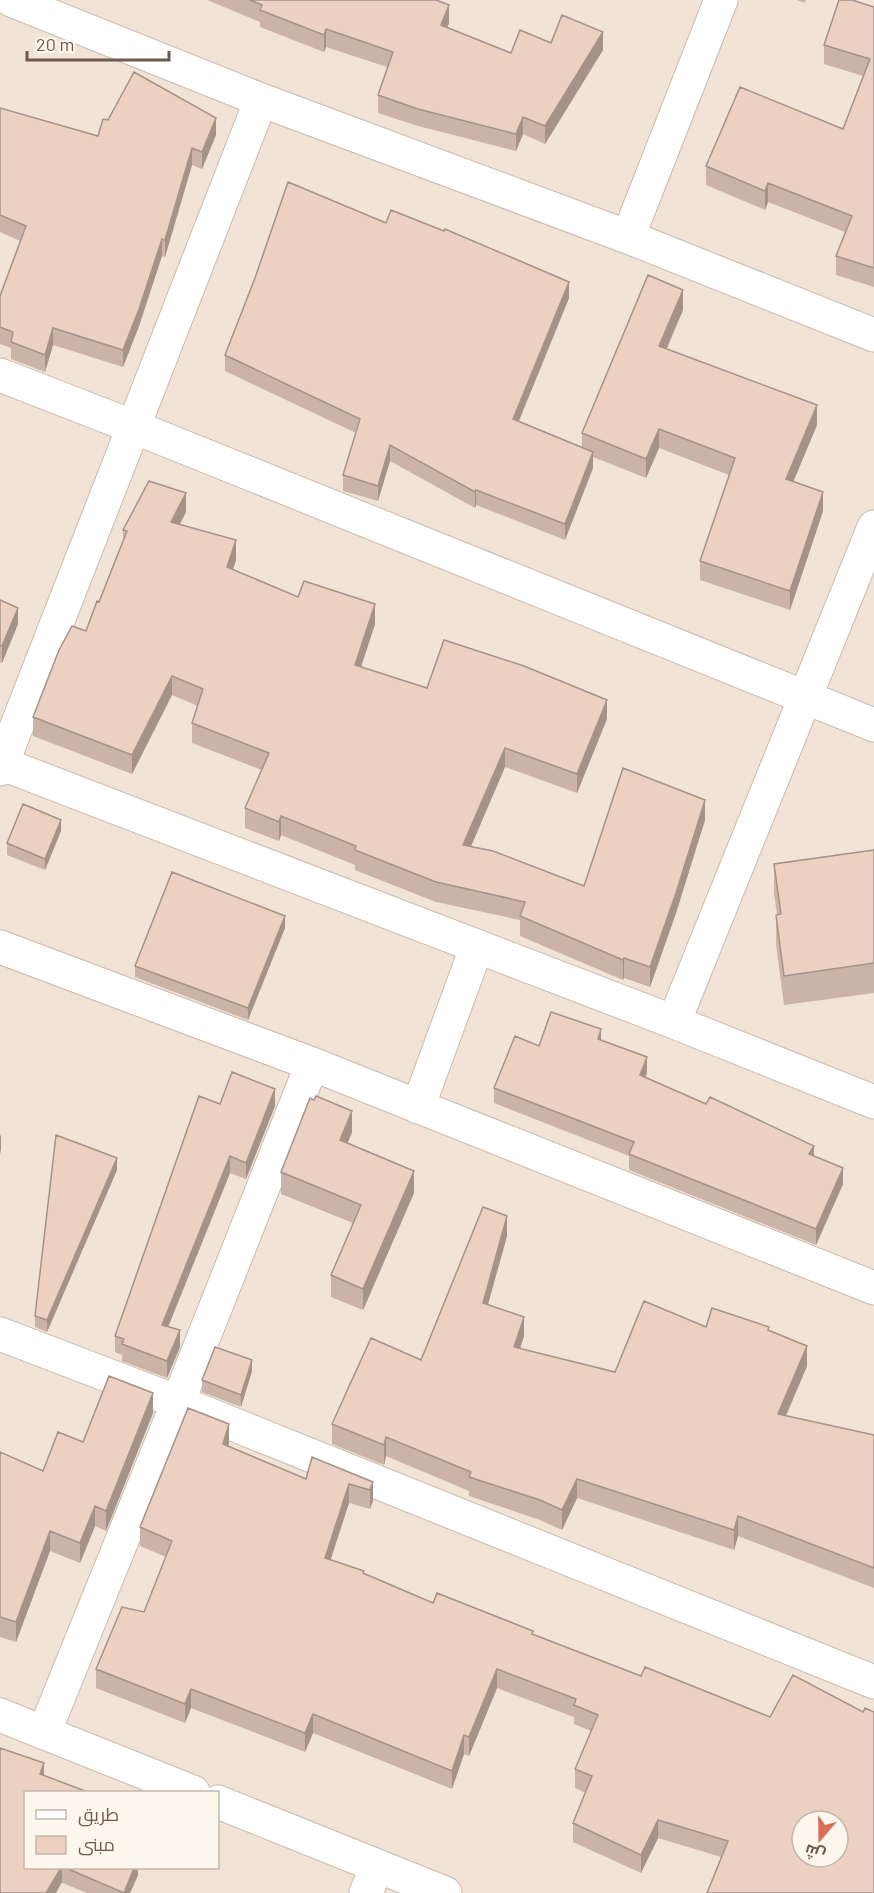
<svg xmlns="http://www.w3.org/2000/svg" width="874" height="1893" font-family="Barlow,Cairo,sans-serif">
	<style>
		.residential { fill: #f1e3d6; fill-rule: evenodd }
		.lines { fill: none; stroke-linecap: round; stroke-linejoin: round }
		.minor-casing { stroke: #cbbaae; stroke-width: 35 }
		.minor { stroke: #fff; stroke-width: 33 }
		.wall { fill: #cbb4a7 }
		.shaded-wall { fill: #a59288 }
		.building { fill: #ecd1c2; stroke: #a59288; stroke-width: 1.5; fill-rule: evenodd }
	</style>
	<rect width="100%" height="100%" fill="#faf2e7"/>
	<path class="residential" d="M0 0H874V1893H0ZM26 1792H218V1868H26ZM802 1821H838V1857H802Z"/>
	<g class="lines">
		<defs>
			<path id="minor" d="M11 0 261 100 628 237 874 335
				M628 237 721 0
				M0 375 134 427 874 725
				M0 763 674 1022 874 1102
				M0 769 261 100
				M0 947 312 1064 874 1288
				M674 1022 874 527
				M418 1107 477 946
				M0 1334 178 1402 874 1682
				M0 1715 193 1792
				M44 1733 178 1402 312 1064
				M218 1802 445 1893
				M366 1893 377 1866"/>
		</defs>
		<use href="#minor" class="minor-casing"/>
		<use href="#minor" class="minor"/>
	</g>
	<path class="wall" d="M207 0H436L449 23 447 28 511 53 551 43 603 50 545 144 523 134 516 151 418 126 378 113V95L387 67 326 47 324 52 260 27V22Z
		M797 0H806L805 3Z
		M874 7V287L836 275V256L845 232 768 202 765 210 706 185V166L843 129 863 76 824 64V45Z
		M0 108 98 136 108 120 216 135 202 169 192 165 165 257 162 256 139 326 123 367 53 345 45 372 11 359V348L0 344V296L20 241 0 232Z
		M386 223 569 298 519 421 582 448V433L683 310 667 349 817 425 793 482 823 511 790 610 700 580V561L729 475 659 448 646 478 593 457V468L565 540 476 505 475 508 390 461 378 501 343 491V475L356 433 225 371V355Z
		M186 512 180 524 236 560 233 570 298 597 375 624 361 667 427 688 607 719 577 793 505 767 471 846 584 886 705 820 676 913 650 987 624 978 623 980 520 936V920L436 902 355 870V865L281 835 279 841 245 828V808L262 770 192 743V723L198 706 172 695 132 774 33 736V717L86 631 99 602 123 540V530Z
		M0 600 18 624 2 663 0 662Z
		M61 831 45 870 7 855V843Z
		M874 850V993L784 1005 776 944V915L777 914 774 894V864Z
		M285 928 248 1020 135 977V966Z
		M601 1041 647 1073 645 1077 814 1156 843 1184 816 1245 629 1170V1156L494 1103V1088L539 1046Z
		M220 1104 275 1106 246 1179 230 1173 168 1327 180 1347 167 1378 122 1361V1355L115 1352V1336Z
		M352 1132 347 1144 414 1193 363 1310 331 1297V1275L353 1223 281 1194V1172Z
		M117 1170 47 1332 35 1327V1316Z
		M507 1236 488 1304 524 1336 520 1349 615 1372 706 1327 769 1330 807 1366 786 1416 874 1435V1588L738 1536 734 1550 577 1498 562 1530 540 1520 469 1496V1491L386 1456 384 1465 332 1444V1424L421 1360Z
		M252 1371 241 1407 202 1392V1380Z
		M153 1413 106 1531 95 1526 80 1563 50 1551 16 1642 0 1637V1452L43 1471 83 1442Z
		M229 1443 228 1446 306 1479 373 1482V1501L370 1509 349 1503 330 1560 433 1603 533 1634 641 1676 770 1717 874 1712 721 1857 658 1838 641 1873 573 1842V1823L586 1793 575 1788V1769L591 1731 574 1724V1717L497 1688 469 1756 464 1754 452 1789 313 1733 305 1752 191 1708 185 1723 96 1688V1669L144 1612 166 1557 140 1546V1527Z
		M26 1868H138V1875L130 1893H87Z"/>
	<path class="shaded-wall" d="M449 5V23L441 43V25Z
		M326 29V47L324 52V35Z
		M603 32V50L545 144V126Z
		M523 117V134L516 151V134Z
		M216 118V135L202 169V152Z
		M192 148V165L165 257V240Z
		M768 183V202L765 210V191Z
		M162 239V256L139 326 123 367V350Z
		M569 282V298L513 435V419Z
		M683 290V310L659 365V346Z
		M53 328V345L45 372V355Z
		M817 405V425L786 499V479Z
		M659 429V448L646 478V459Z
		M390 445V461L378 501V486Z
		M593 452V468L565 540V524Z
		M476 490V505L475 508V492Z
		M823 492V511L790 610V591Z
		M186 493V512L171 541V522Z
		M236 540V560L227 587V567Z
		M375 604V624L355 685V665Z
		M18 608V624L2 663V646Z
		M172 676V695L132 774V755Z
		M607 700V719L577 793V774Z
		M505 748V767L463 865V845Z
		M705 800V820L676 913 650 987V967Z
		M281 816V835L279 841V822Z
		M61 820V831L45 870V859Z
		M285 916V928L248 1020V1008Z
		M624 958V978L623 980V960Z
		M601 1029V1045L598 1039Z
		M647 1057V1073L640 1091V1075Z
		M275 1089V1106L246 1179V1163Z
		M352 1111V1132L340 1162V1140Z
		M1 1134V1150L0 1154V1137Z
		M814 1146V1162L809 1154Z
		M230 1156V1173L162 1342V1325Z
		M117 1158V1170L47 1332V1320Z
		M843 1168V1184L816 1245V1229Z
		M414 1171V1193L363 1310V1289Z
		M507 1216V1236L483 1322V1303Z
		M524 1317V1336L514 1367V1347Z
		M180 1330V1347L167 1378V1361Z
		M807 1346V1366L778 1434V1414Z
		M252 1360V1371L241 1407V1395Z
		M153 1393V1413L106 1531V1511Z
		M229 1424V1443L223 1463V1444Z
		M386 1437V1456L384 1465V1445Z
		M577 1479V1498L562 1530V1510Z
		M373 1482V1501L370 1509V1490Z
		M349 1484V1503L325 1577V1558Z
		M95 1506V1526L80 1563V1543Z
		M738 1516V1536L734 1550V1530Z
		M50 1531V1551L16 1642V1622Z
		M497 1669V1688L469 1756V1737Z
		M191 1689V1708L185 1723V1704Z
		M313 1714V1733L305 1752V1733Z
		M464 1735V1754L452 1789V1771Z
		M44 1763V1779L40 1774Z
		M658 1820V1838L641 1873V1855Z
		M61 1868H62V1882L56 1893H46Z
		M134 1868H138V1875L130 1893H124Z"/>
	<path class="building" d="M250 0H436L449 5 441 25 511 53 520 30 551 43 562 15 603 32 545 126 523 117 516 134 418 109 378 95 393 52 326 29 324 35 260 10 262 5Z
		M839 0H852L874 7V268L836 256 852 216 768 183 765 191 706 166 740 87 843 129 870 59 824 45Z
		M134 72 216 118 202 152 192 148 165 240 162 239 139 309 123 350 53 328 45 355 11 342 13 332 0 327V296L26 226 0 215V108L98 136 103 119 108 120Z
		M288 182 386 223 391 210 444 231 445 229 569 282 513 419 593 452 565 524 476 490 475 492 390 445 378 486 343 475 360 419 225 355 255 278Z
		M648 275 683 290 659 346 817 405 786 479 823 492 790 591 700 561 735 458 659 429 646 459 582 433Z
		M149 481 186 493 171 522 236 540 227 567 298 597 304 581 375 604 355 665 427 688 444 640 524 666 607 700 577 774 505 748 463 845 493 851 584 886 623 768 705 800 676 893 650 967 624 958 623 960 520 916 525 902 436 882 355 850 356 846 281 816 279 822 245 808 269 753 192 723 203 689 172 676 132 755 33 717 59 650 72 626 86 631 97 601 99 602 127 531 123 530Z
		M0 600 18 608 2 646H0Z
		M23 804 61 820 45 859 7 843Z
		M874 850V963L784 976 776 915 781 914 774 864Z
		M172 872 285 916 248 1008 135 966Z
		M551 1012 601 1029 598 1039 647 1057 640 1075 706 1104 710 1097 814 1146 809 1154 843 1168 816 1229 629 1154 634 1142 494 1088 515 1036 539 1046Z
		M232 1072 275 1089 246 1163 230 1156 162 1325 180 1330 167 1361 122 1344 124 1339 115 1336 199 1096 220 1104Z
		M316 1096 352 1111 340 1140 414 1171 363 1289 331 1275 361 1205 281 1172 310 1098 314 1100Z
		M56 1135 117 1158 47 1320 35 1316Z
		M483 1207 507 1216 483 1303 524 1317 514 1347 615 1372 644 1301 706 1327 712 1308 769 1327 768 1330 807 1346 778 1414 874 1435V1568L738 1516 734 1530 577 1479 562 1510 540 1500 469 1477 471 1472 386 1437 384 1445 332 1424 371 1338 421 1360Z
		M215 1347 252 1360 241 1395 202 1380Z
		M109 1376 153 1393 106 1511 95 1506 80 1543 50 1531 16 1622 0 1617V1452L43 1471 58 1432 83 1442Z
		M188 1408 229 1424 223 1444 306 1479 312 1457 373 1482 370 1490 349 1484 325 1558 364 1571 363 1573 433 1603 437 1593 533 1631 532 1634 641 1676 645 1667 770 1717 793 1675 863 1712 865 1708 874 1712V1893H707L728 1841 658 1820 641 1855 573 1823 592 1776 575 1769 598 1715 574 1705 576 1699 497 1669 469 1737 464 1735 452 1771 313 1714 305 1733 191 1689 185 1704 96 1669 122 1607 144 1612 172 1541 140 1527ZM802 1821H838V1857H802Z
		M0 1748 44 1763 40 1774 88 1792H26V1868H61L46 1893H0Z
		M66 1868H134L124 1893Z"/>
	<rect x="24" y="1791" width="195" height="78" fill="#fdf6ed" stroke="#c5b7ad" stroke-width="1.5"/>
	<rect x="36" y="1810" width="30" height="9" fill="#ffffff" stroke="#c5b7ad" stroke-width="1.5"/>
	<text x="78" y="1821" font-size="18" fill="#71594e">طريق</text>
	<rect x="36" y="1836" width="30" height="18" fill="#ecd1c2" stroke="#c5b7ad" stroke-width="1.5"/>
	<text x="78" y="1851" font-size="18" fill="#71594e">مبنى</text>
	<g transform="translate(820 1839) rotate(200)"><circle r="28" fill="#fdf6ed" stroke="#c5b7ad" stroke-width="1.5"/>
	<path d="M0-4.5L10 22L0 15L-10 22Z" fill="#d6705a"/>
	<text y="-9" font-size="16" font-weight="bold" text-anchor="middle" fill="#71594e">ش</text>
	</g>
	<path d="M27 51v9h142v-9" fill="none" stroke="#71594e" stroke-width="3"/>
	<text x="36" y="51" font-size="18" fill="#71594e" stroke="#fdf6ed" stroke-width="4.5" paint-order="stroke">20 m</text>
</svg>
